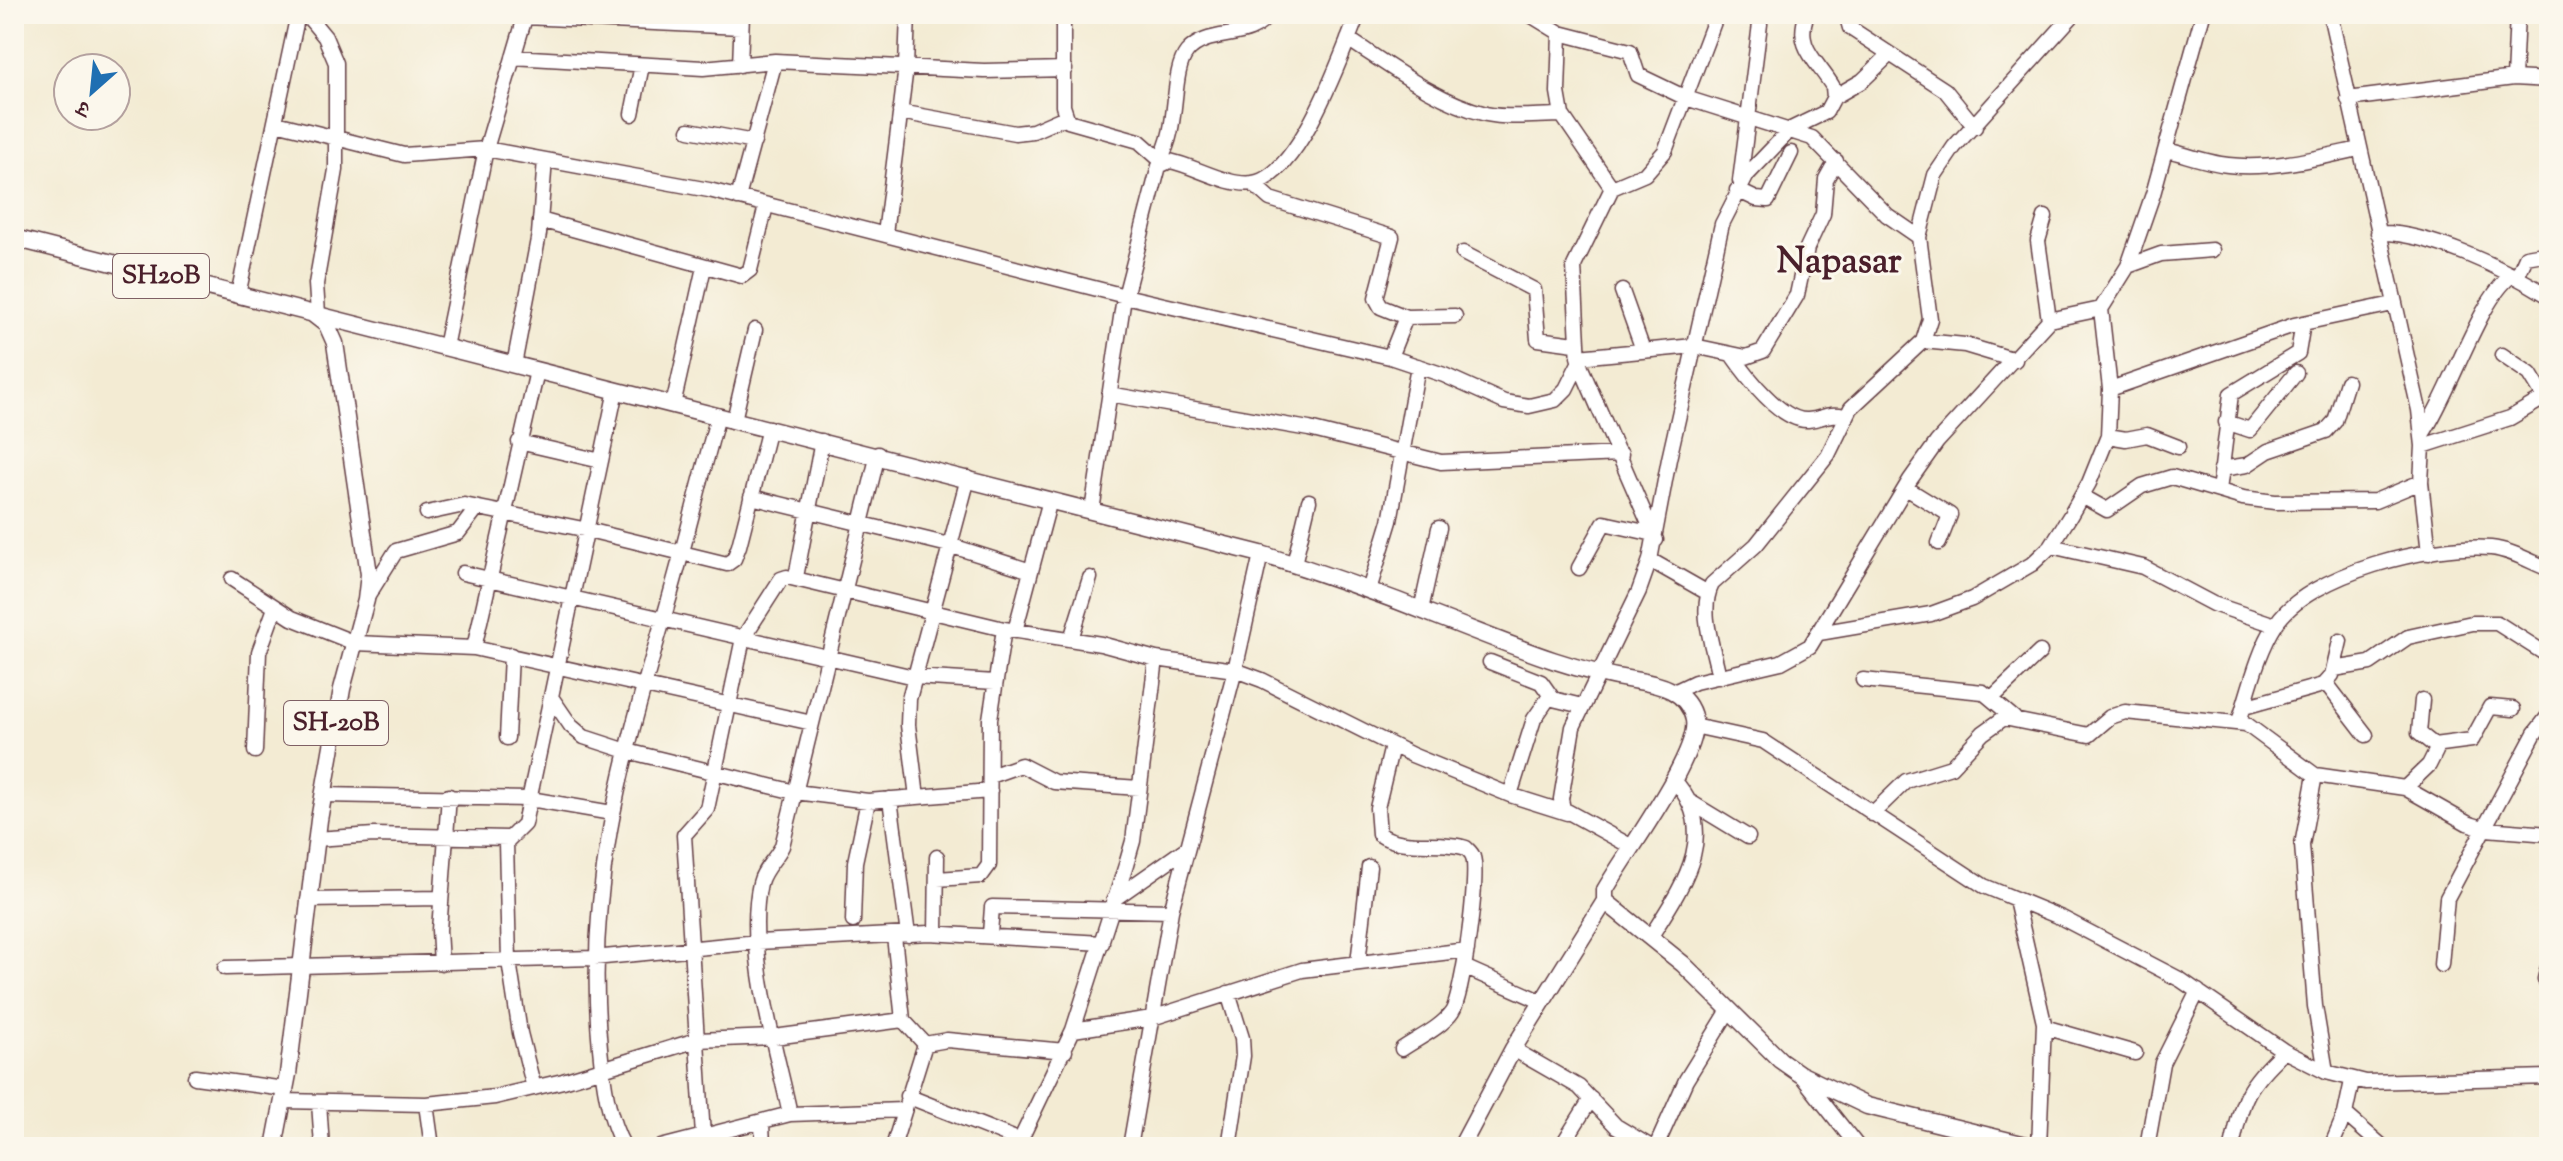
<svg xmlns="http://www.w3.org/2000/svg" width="2563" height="1161" font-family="'Sorts Mill Goudy','Noto Serif Devanagari',serif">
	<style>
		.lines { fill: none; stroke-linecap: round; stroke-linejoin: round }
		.minor-casing { stroke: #633e44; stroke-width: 17 }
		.major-casing { stroke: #633e44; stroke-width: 19 }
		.minor { stroke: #fff; stroke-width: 14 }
		.major { stroke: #fff; stroke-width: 16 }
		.labels { text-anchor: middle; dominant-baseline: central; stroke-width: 6; stroke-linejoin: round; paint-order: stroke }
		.shield { fill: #fbf7ec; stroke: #7f6065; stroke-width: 2 }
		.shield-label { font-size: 26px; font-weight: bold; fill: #4a1f2b }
		.district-label { font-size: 36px; font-weight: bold; fill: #4a1f2b; stroke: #fbf7ec }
	</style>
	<rect width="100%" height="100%" fill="#fbf7ec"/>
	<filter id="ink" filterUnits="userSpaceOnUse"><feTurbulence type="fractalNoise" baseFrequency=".0125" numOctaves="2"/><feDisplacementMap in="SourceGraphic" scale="16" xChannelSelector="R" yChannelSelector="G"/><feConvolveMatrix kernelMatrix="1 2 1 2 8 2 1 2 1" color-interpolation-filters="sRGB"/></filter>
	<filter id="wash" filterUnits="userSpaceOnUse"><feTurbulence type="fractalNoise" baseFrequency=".006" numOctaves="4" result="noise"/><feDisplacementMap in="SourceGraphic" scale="32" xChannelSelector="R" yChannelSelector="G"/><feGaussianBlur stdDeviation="1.8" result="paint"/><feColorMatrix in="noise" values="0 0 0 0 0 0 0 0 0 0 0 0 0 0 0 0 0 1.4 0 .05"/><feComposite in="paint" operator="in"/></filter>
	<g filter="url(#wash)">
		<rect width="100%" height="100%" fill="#f3ebd3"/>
	</g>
	<g filter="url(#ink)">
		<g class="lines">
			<defs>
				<path id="minor" d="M306 14 325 37 336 63V170L316 284 318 314
					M1063 14V106L1068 121 1139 141 1164 163
					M1529 14 1560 33 1558 92 1562 115 1612 188 1574 266 1579 363 1656 540
					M1846 14 1850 28 1945 90 1975 127
					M2330 14 2419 410 2423 446 2421 482 2429 553
					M525 17 741 27
					M1560 33 1630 51 1638 75 1686 98 1812 138 1887 215 1919 237
					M1348 39C1390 66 1437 102 1486 114 1510 119 1538 115 1562 115
					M513 57 703 68 775 61 984 71 1065 69
					M740 65 742 14
					M2514 78 2517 14
					M1834 97 1862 81 1889 55
					M2348 99 2514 78 2549 80
					M900 112 1015 133 1033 131 1065 117
					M632 114 642 65
					M276 123 404 155 486 149 709 190 1125 296 1390 357 1444 375 1504 402 1529 406 1555 400 1566 389 1579 363
					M689 130 754 142
					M2167 150C2187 155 2208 163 2228 165 2271 170 2317 158 2359 149
					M1160 159C1180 128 1170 73 1187 52 1208 27 1252 43 1268 14
					M1740 181 1760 24 1754 14
					M1252 183 1270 199 1392 237 1376 298 1381 307 1406 317
					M1612 188 1645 174 1665 151 1717 14
					M1737 190 1756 199 1768 200 1791 153
					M738 198 775 61
					M2045 217 2038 241 2049 320
					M540 220 742 276 750 270 766 206
					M2378 233C2428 231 2507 270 2549 296
					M885 234 906 67 908 14
					M1463 253 1534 290 1538 339 1575 344
					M2128 266 2161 254 2212 250
					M2517 277 2526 257 2549 253
					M1622 291 1643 350
					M238 295 298 14
					M1923 341 1965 345 2015 360
					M445 347 486 149 526 14
					M1732 355C1746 375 1781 422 1808 420 1824 419 1826 412 1845 416
					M2502 355 2530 374 2544 397
					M1390 357 1406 317 1455 316
					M1578 357 1694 346 1746 357 1763 351 1797 295 1807 248 1823 214 1826 179 1836 161
					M514 365 539 234 545 160
					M2110 389 2294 325 2393 304
					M1109 394 1309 429 1441 462 1621 454
					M673 405 704 267
					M734 420 755 330
					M2226 422 2250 430 2296 373
					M2423 433C2451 392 2479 299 2512 275
					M2108 436 2126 439 2147 435 2178 447
					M519 442 601 461
					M2423 446 2510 418 2549 395
					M2221 469 2247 465 2268 451 2326 431 2335 421 2347 382
					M1906 488 1950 515 1939 543
					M2219 491 2231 394 2298 353 2303 323
					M2082 496 2107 510 2142 486 2172 477 2243 498 2275 502 2375 501 2421 482
					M751 497 949 545 1031 571
					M1092 511 1123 304 1159 166 1170 161C1195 166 1228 187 1253 183 1300 175 1342 54 1358 14
					M427 513 464 505 588 530 727 564 734 559 739 546 769 428
					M2051 546 2143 567 2213 604 2275 625
					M1650 560 1708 593
					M1294 564 1309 501
					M1579 568 1604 523 1654 534
					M463 573 914 677 995 682
					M796 577 822 441
					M232 579 292 618 355 643 474 648 812 723
					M1369 590 1390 521 1418 366
					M366 599 396 551 458 533 477 508
					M1421 610 1439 528
					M1015 631 1050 500
					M1819 633 1931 614 1972 599 2032 564 2051 546 2070 516 2089 483 2108 436 2110 389 2101 309 2128 266 2153 194 2203 14
					M1071 639 1090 578
					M474 648 537 371
					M1490 662 1541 682 1553 699 1582 706
					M2334 669 2370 663 2408 637 2472 623H2497L2549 656
					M1719 677C1714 649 1698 611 1712 584L1756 545 1828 455 1851 408 1923 341 1930 319 1919 237 1935 175 1954 147 2074 14
					M1863 680 1983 692 2014 718
					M2326 683 2366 735
					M1676 691 1695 682 1781 662 1810 646 1910 480 1937 442 2049 320 2101 309
					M551 697 571 726 584 737 627 751 795 792 868 801 990 791
					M1993 697 2040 652
					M2244 707 2323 685 2332 675 2340 641
					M2239 722C2249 691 2258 651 2276 624 2309 573 2433 543 2491 548 2511 550 2531 562 2549 569
					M1694 726 1763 741 1984 886 2062 918 2181 980 2284 1051 2326 1072 2366 1082 2549 1077
					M507 738 511 655
					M2434 745 2472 740 2490 707 2513 709
					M1392 746 1377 808 1379 834C1403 851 1439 839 1466 848 1469 851 1472 853 1473 857 1479 876 1463 995 1452 1012 1441 1028 1418 1038 1402 1049
					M255 751 259 652 275 608
					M2315 775 2302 845 2315 1006 2326 1072
					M990 776 1021 765 1054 782 1139 788
					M2405 788 2429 765 2436 751 2434 745 2419 733 2422 700
					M323 795 530 799 612 813
					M1510 795 1534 719 1550 696
					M917 797 908 725 909 699 968 478
					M890 799 908 935
					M1692 803 1748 837
					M1872 814 1906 781 1951 767 1983 733 2004 718 2089 735 2110 717 2125 712 2246 724 2315 775 2405 788 2467 823 2486 829 2549 834
					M316 839 374 835 508 838
					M1632 847 1563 809 1561 799 1573 727 1639 591 1650 560 1669 459 1722 224 1747 175 1791 129 1826 112 1834 97 1833 87C1817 60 1794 47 1807 14
					M937 879 981 876 989 865 990 719 1004 629
					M1114 899 1187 848
					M308 900 441 898
					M2016 900 2044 1023 2039 1147
					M853 921 855 862 868 801
					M936 933 937 857
					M990 934 992 907 1171 911
					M894 936 903 1020 925 1044
					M1651 936C1682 887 1722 832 1673 779
					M441 963 439 930 449 796
					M1358 963 1369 867
					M2549 964 2545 979 2549 987
					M2441 965 2447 898 2535 733 2549 715
					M1464 967 1543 1002
					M225 968 594 958 758 942 929 933 1102 943
					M1228 993 1242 1038 1243 1056 1229 1147
					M2044 1027 2135 1053
					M1073 1030 1152 1018 1302 970 1467 950
					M1513 1049 1579 1087 1616 1126 1651 1147
					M1801 1075 1858 1147
					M195 1077 285 1089
					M534 1088 520 1033 509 961 506 842 524 824 616 390
					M907 1096 1036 1147
					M283 1101 426 1104 495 1097 563 1081 697 1040 774 1037 903 1020
					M319 1102 322 1147
					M426 1104 432 1147
					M790 1114C776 1047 745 951 760 883 763 869 776 859 782 846L878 454
					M2345 1114 2383 1147
					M762 1123 763 1147
					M703 1136 684 835 707 809 743 638 781 579 787 577 1004 629 1101 644 1156 659 1235 670 1262 680 1412 755 1510 795 1567 813
					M624 1147C608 1119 603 1080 600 1048 585 891 620 769 663 620 683 553 699 484 718 416
					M661 1147 790 1114 903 1110
					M893 1147 925 1044 947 1040 1065 1051
					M1017 1147 1073 1030 1126 865 1133 841 1156 659
					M1130 1147 1171 911 1235 670 1261 554
					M1561 1147 1591 1099
					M1656 1147 1686 1080 1729 1010
					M2147 1147 2162 1063 2198 991
					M2232 1147C2243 1097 2246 1086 2284 1051
					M2331 1147 2345 1114 2352 1081"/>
				<path id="major" d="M14 238 1261 554C1323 573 1384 595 1444 619 1507 643 1567 670 1633 680 1659 684 1688 690 1694 720 1700 754 1624 856 1605 890V901
					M1605 901 1683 964 1780 1060 1800 1074 1867 1106 2034 1147
					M274 1147 288 1074 319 820 342 689 366 600 369 574 335 343 327 325 314 315
					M1461 1147 1513 1049 1605 901"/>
			</defs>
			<use href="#minor" class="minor-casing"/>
			<use href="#major" class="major-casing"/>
			<use href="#minor" class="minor"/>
			<use href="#major" class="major"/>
		</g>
	</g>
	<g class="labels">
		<g class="shield">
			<rect x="113" y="254" width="96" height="44" rx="6"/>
			<rect x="284" y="701" width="104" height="44" rx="6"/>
		</g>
		<g class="shield-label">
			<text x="161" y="276">SH20B</text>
			<text x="336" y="723">SH-20B</text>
		</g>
		<g class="district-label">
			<text x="1839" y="263">Napasar</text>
		</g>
	</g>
	<rect width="2563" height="1161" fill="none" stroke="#fbf7ec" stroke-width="48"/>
	<g transform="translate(92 92) rotate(207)"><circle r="38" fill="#fbf7ec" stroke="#b4a19f" stroke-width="2"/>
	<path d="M0-6L14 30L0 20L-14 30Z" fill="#1f6fb2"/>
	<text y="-12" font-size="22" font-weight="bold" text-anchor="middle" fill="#4a1f2b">उ</text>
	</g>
</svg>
